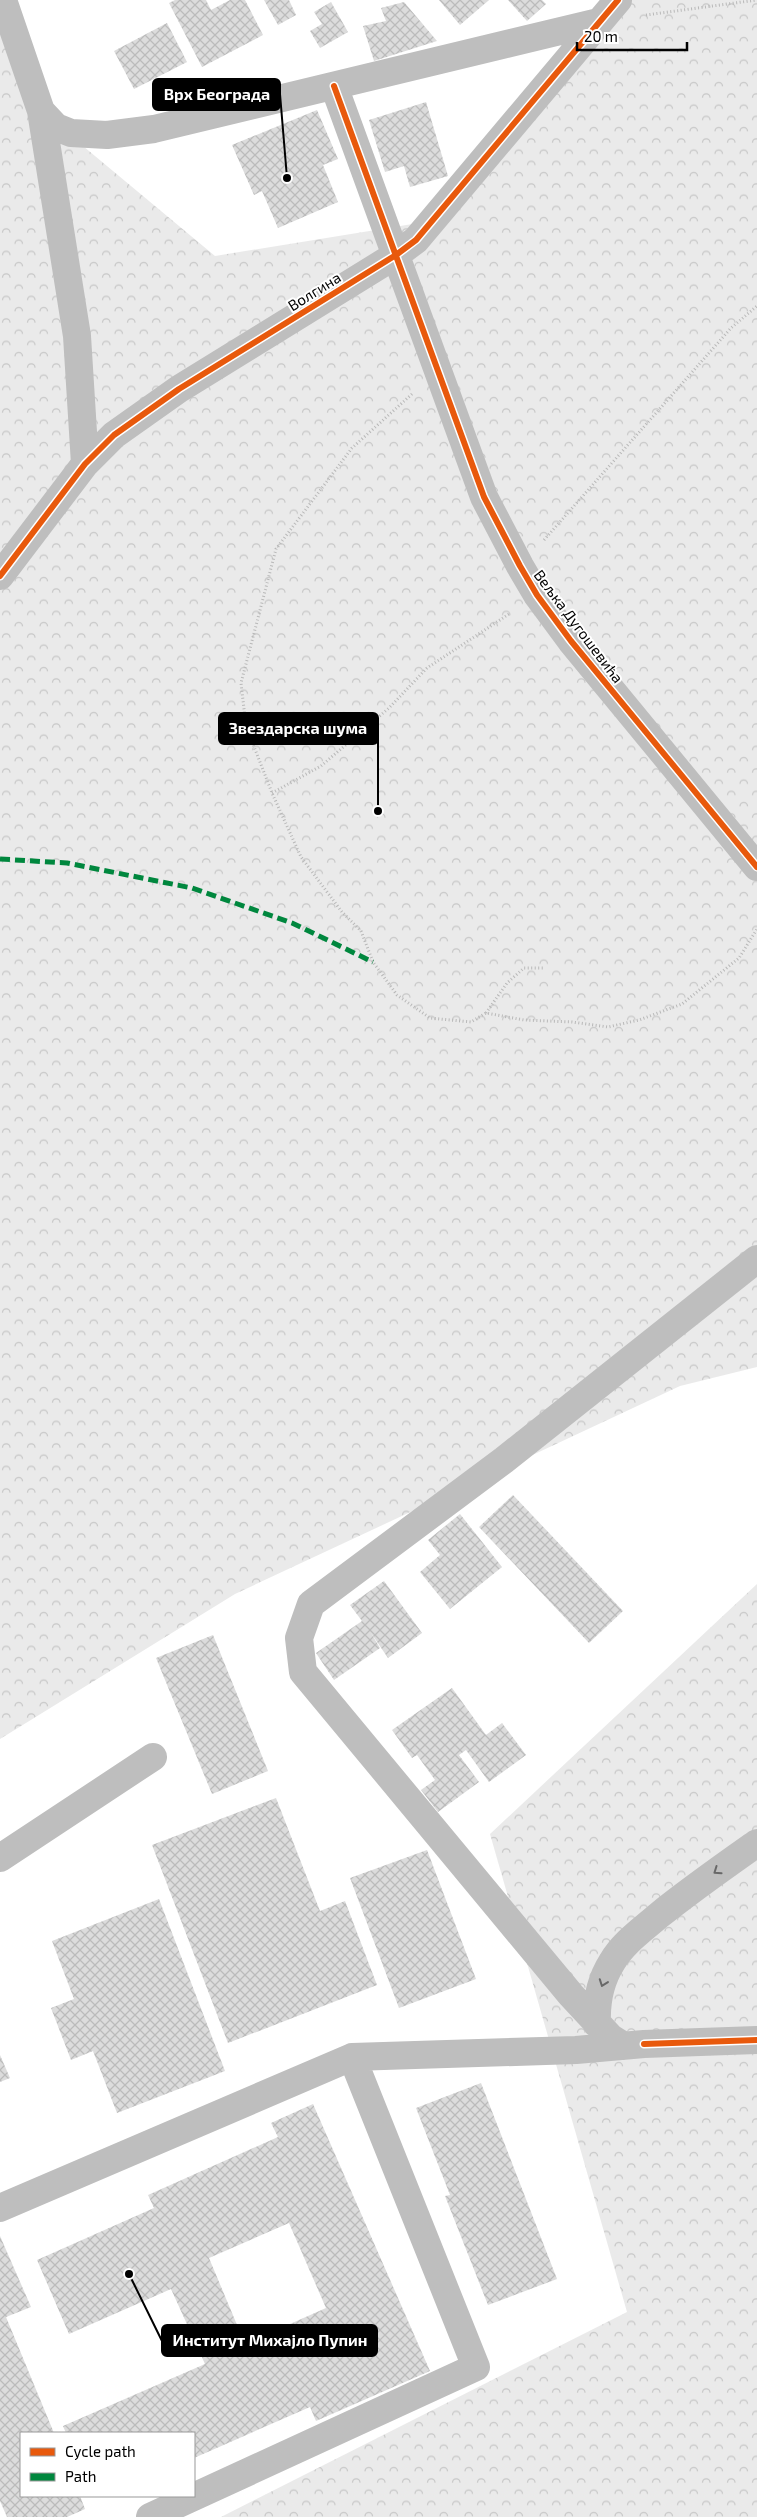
<svg xmlns="http://www.w3.org/2000/svg" width="757" height="2517" font-family="'Exo 2',sans-serif">
	<style>
		.forest { fill: url(#forest-crowns) }
		.building { fill: url(#building-cross-hatch); fill-rule: evenodd }
		.lines { fill: none; stroke-linecap: round; stroke-linejoin: round }
		.path { stroke: #b8b8b8; stroke-width: 3; stroke-dasharray: 1 2.5; stroke-linecap: butt }
		.minor { stroke: #bebebe; stroke-width: 28 }
		.quiet { stroke: #00873e; stroke-width: 5; stroke-dasharray: 10 5; stroke-linecap: butt }
		.cycleway-casing { stroke: #fff; stroke-width: 9 }
		.cycleway { stroke: #e8590c; stroke-width: 6 }
		.oneway { stroke: #686868 }
		.labels { text-anchor: middle; dominant-baseline: central; stroke-width: 4; stroke-linejoin: round; paint-order: stroke }
		.street-label { font-size: 15px; fill: #000; stroke: #fff }
		.leader { fill: none; stroke: #000; stroke-width: 2 }
		.callout-dot { fill: #000; stroke: #fff; stroke-width: 2 }
		.callout { fill: #000; stroke: #000; stroke-width: 2 }
		.callout-label { font-size: 16px; text-anchor: middle; font-weight: bold; fill: #fff }
	</style>
	<defs>
		<pattern id="forest-crowns" width="20" height="18" patternUnits="userSpaceOnUse" patternTransform="scale(1.25)"><rect width="20" height="18" fill="#eaeaea"/><path d="M2 6a3 3 0 1 1 6 0M12 15a3 3 0 1 1 6 0" fill="none" stroke="#c7c7c7"/></pattern>
		<pattern id="building-cross-hatch" width="8" height="8" patternUnits="userSpaceOnUse" patternTransform="scale(1.25)"><rect width="8" height="8" fill="#dcdcdc"/><path d="M0 0l8 8M0 8l8-8" fill="none" stroke="#bbb"/></pattern>
	</defs>
	<rect width="100%" height="100%" fill="#fff"/>
	<path class="forest" d="M619 0H757V1367L680 1386 235 1594 0 1739V30L41 111 215 256 431 221Z
		M757 1584V2517H221L627 2312 490 1834Z"/>
	<path class="building" d="M175 0H206L211 10 230 0H245L263 35 202 67 169 3Z
		M264 0H289L296 15 278 25Z
		M439 0H489L460 25Z
		M508 0H542L546 4 527 21Z
		M331 2 348 32 320 48 310 31 322 24 314 12Z
		M404 2 437 41 374 61 363 26 386 21 381 8Z
		M167 23 187 62 134 89 114 51Z
		M426 102 448 176 410 187 404 166 385 172 369 120Z
		M317 110 338 159 323 165 338 202 278 228 262 191 254 195 232 145Z
		M513 1495 623 1611 589 1643 479 1527Z
		M460 1514 502 1567 450 1609 420 1572 440 1555 428 1540Z
		M384 1581 422 1633 388 1658 371 1633 380 1648 334 1680 316 1653 362 1621 350 1605Z
		M213 1635 268 1771 212 1794 156 1658Z
		M452 1688 486 1735 502 1723 526 1755 489 1782 466 1750 459 1755 479 1782 438 1812 421 1790 435 1780 417 1755 412 1758 392 1730Z
		M276 1798 320 1911 345 1901 377 1985 228 2043 152 1845Z
		M427 1850 476 1979 399 2008 350 1878Z
		M159 1899 225 2071 117 2113 93 2051 71 2060 51 2008 74 1999 52 1941Z
		M0 2055 10 2078 0 2082Z
		M481 2083 557 2279 488 2305 445 2196 450 2195 416 2108Z
		M313 2104 430 2371 316 2421 310 2407 194 2458V2433H66L63 2426 205 2364 171 2289 69 2334 37 2260 154 2208 148 2195 278 2137 271 2123ZM289 2223 326 2308 245 2344 209 2258Z
		M0 2236 31 2307 6 2317 54 2433H21V2496H80L85 2509 67 2517H7L0 2501Z"/>
	<g class="lines">
		<path class="path" d="M646 15 757 0
			M412 394 352 448 276 549 241 683 246 726 272 793 301 857 342 912 361 931 373 962 397 995 430 1018 471 1022 486 1013 524 1020 572 1022 608 1027 639 1020 682 1004 739 958 757 929
			M544 540 731 328 757 306
			M272 793 321 766 389 708 427 668 509 614
			M486 1013 507 983 524 968H544"/>
		<path class="minor" d="M3 0 41 111 56 127 71 133 107 135 154 129 598 22
			M334 86 484 497 520 566 537 595 571 641 757 867
			M41 111 77 336 85 464
			M0 576 85 464 114 435 179 389 396 255 416 240 618 0
			M0 1858 153 1757
			M597 2024C596 2002 600 1981 612 1962 623 1943 642 1930 658 1916 690 1890 723 1867 757 1843
			M624 2046 611 2038 571 1995 303 1672 299 1638 311 1604 504 1460 757 1259
			M352 2057 576 2050 644 2044 757 2040
			M0 2208 352 2057 476 2367 150 2517"/>
		<path class="quiet" d="M0 859 67 863 192 888 292 923 373 962"/>
		<defs>
			<path id="cycleway" d="M334 86 484 497 520 566 537 595 571 641 757 867
				M0 576 85 464 114 435 179 389 396 255 416 240 618 0
				M644 2044 757 2040"/>
		</defs>
		<use href="#cycleway" class="cycleway-casing"/>
		<use href="#cycleway" class="cycleway"/>
	</g>
	<defs><path id="oneway-chevron" d="M-2-3.5L2.5 0L-2 3.5" fill="none" stroke-width="1.6" stroke-linecap="round" stroke-linejoin="round" transform="scale(1.25)"/></defs>
	<g class="oneway">
		<use href="#oneway-chevron" transform="translate(717 1871) rotate(145)"/>
		<use href="#oneway-chevron" transform="translate(603 1983) rotate(110)"/>
	</g>
	<g class="labels">
		<g class="street-label">
			<text transform="translate(314 291) rotate(-32)">Волгина</text>
			<text transform="translate(579 626) rotate(53)">Вељка Дугошевића</text>
		</g>
	</g>
	<path class="leader" d="M287 178L280 94M378 811L378 728M129 2274L162 2341"/>
	<g class="callout-dot">
		<circle cx="287" cy="178" r="5"/>
		<circle cx="378" cy="811" r="5"/>
		<circle cx="129" cy="2274" r="5"/>
	</g>
	<g class="callout">
		<rect x="153" y="79" width="127" height="31" rx="5"/>
		<rect x="219" y="713" width="159" height="31" rx="5"/>
		<rect x="162" y="2325" width="215" height="31" rx="5"/>
	</g>
	<g class="callout-label">
		<text x="217" y="100">Врх Београда</text>
		<text x="298" y="734">Звездарска шума</text>
		<text x="270" y="2346">Институт Михајло Пупин</text>
	</g>
	<rect x="20" y="2432" width="175" height="65" fill="#ffffff" stroke="#999999"/>
	<rect x="30" y="2448" width="25" height="8" fill="#e8590c" stroke="#999999"/>
	<text x="65" y="2457" font-size="15" fill="#000000">Cycle path</text>
	<rect x="30" y="2473" width="25" height="8" fill="#00873e" stroke="#999999"/>
	<text x="65" y="2482" font-size="15" fill="#000000">Path</text>
	<path d="M577 42v8h110v-8" fill="none" stroke="#000000" stroke-width="2.5"/>
	<text x="584" y="42" font-size="15" fill="#000000" stroke="#ffffff" stroke-width="4" paint-order="stroke">20 m</text>
</svg>
